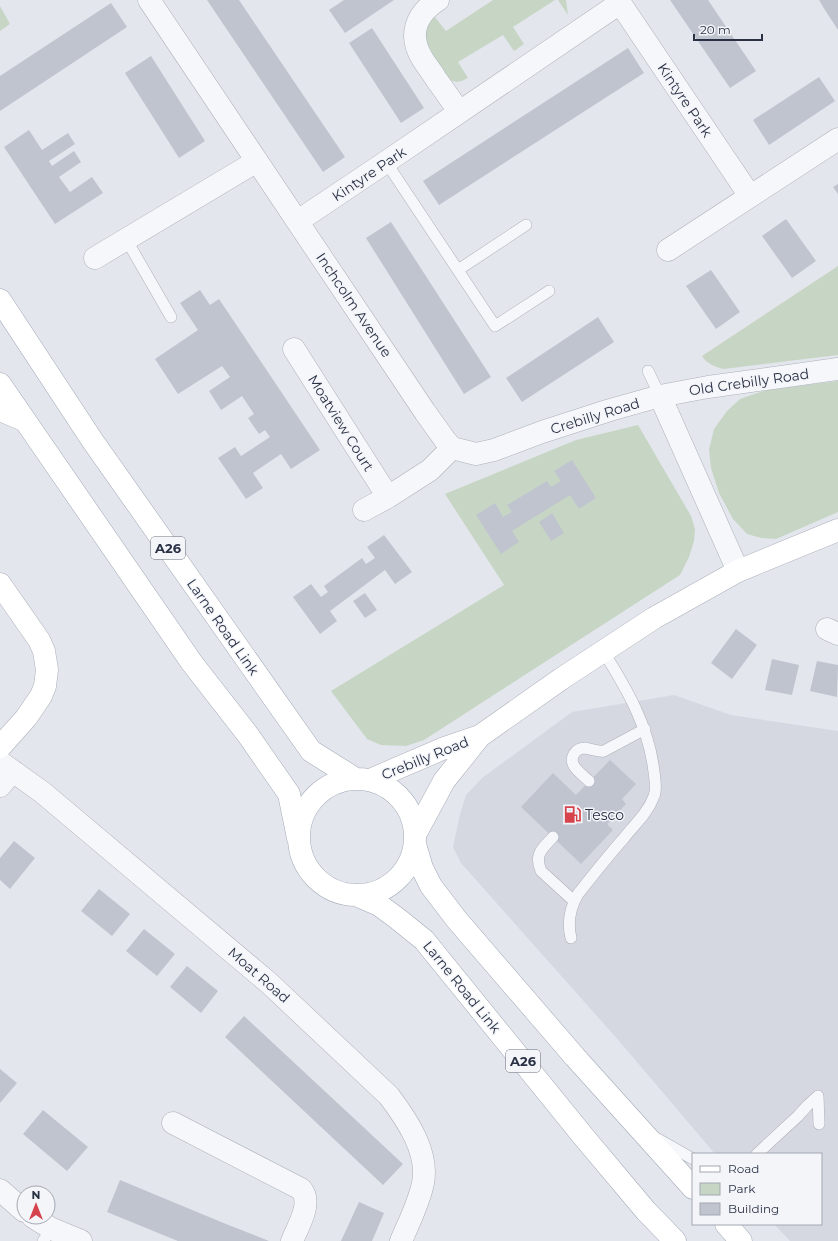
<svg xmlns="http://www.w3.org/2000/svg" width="838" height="1241" font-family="Montserrat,sans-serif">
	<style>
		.built { fill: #d5d8e1 }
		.green { fill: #c7d6c4 }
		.building { fill: #c0c4cf }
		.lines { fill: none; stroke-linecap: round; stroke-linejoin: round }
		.lane-casing { stroke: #acb0ba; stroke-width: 12 }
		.street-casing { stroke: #acb0ba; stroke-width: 23 }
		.secondary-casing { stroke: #acb0ba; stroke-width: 23 }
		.primary-casing { stroke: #a1a9b8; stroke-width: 23 }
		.lane { stroke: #f6f7fa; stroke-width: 11 }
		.street { stroke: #f6f7fa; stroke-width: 22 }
		.secondary { stroke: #fff; stroke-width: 22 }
		.primary { stroke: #fff; stroke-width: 22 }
		.labels { text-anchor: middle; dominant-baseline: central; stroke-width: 3; stroke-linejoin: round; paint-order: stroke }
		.shield { fill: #f3f5f9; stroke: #666c7b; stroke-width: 1 }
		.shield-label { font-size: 13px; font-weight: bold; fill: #2a3145 }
		.street-label { font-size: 14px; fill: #2a3145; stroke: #f3f5f9 }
		.poi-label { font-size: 14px; fill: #2a3145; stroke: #f3f5f9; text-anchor: start }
	</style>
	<rect width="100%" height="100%" fill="#e3e6ec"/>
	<path class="built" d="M674 695 731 715 838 731V1241H790L774 1224H821V1154H715L620 1042 461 863 453 847 460 814 466 795 482 778 572 712Z"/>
	<path class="green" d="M493 0H555L513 27 524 44 514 51 503 35 458 62 468 78C460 82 455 84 448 78 441 66 425 47 426 33 427 27 431 21 434 16L446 31Z
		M558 0H566L568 15Z
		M0 6 10 24 0 31Z
		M838 266V355L724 369C715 367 707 364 702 356Z
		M838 381V512L776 539 761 538 747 534 733 519 719 493 711 468 709 450 714 429 727 411 740 399 766 390Z
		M638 425 691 516 695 529 694 541 689 557 680 575 424 740 406 746 381 745 367 739 331 691 504 585 445 494 576 440Z"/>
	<path class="building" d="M207 0H239L345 157 323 172Z
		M344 0H394L345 33 329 10Z
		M670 0H708L756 71 730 88Z
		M819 0H838V30L825 10Z
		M111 3 127 27 0 111V76Z
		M372 28 424 108 401 123 349 43Z
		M628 48 644 73 439 205 423 181Z
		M151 56 205 141 179 158 125 73Z
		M819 77 835 101 769 145 753 120Z
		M29 130 42 150 68 133 75 144 49 161 52 166 74 151 81 162 59 177 70 192 92 177 103 193 55 224 4 147Z
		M838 184V194L833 187Z
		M786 219 816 261 792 278 762 236Z
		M391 222 491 377 464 394 366 238Z
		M711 270 740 312 716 329 686 286Z
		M200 290 210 305 219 299 320 450 291 469 281 454 253 473 263 488 246 499 218 458 235 447 241 456 270 437 265 430 259 434 248 418 254 414 242 396 221 410 209 391 230 377 222 366 178 394 155 359 198 330 180 303Z
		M598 317 614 342 522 402 506 378Z
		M572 460 596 498 579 509 570 495 512 531 519 542 501 554 476 515 495 503 503 517 512 512 507 505 547 481 551 487 561 481 554 471Z
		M552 513 564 533 551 541 539 522Z
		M384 535 412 572 395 584 385 570 330 611 337 621 320 634 293 597 311 584 321 597 328 592 324 586 362 558 366 564 375 558 367 547Z
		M365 593 377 610 365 618 353 601Z
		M736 629 757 645 732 679 711 663Z
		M772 659 799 665 792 695 765 690Z
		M817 661 838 665 837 697 810 691Z
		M610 760 636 784 622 799 626 804 607 824 613 830 581 864 521 807 553 773 576 795Z
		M14 841 35 858 10 889 0 880V858Z
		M99 889 130 914 112 936 81 911Z
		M144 929 175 954 157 976 126 951Z
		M187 966 218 991 201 1013 170 987Z
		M244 1016 403 1164 383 1185 225 1037Z
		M0 1069 17 1083 0 1103Z
		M43 1110 88 1147 67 1171 23 1134Z
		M120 1180 221 1222 269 1241H178L168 1237 107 1212Z
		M359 1202 384 1213 376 1232 372 1241H341Z"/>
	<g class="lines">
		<defs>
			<path id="lane" d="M386 162 495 326 549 291
				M126 239 171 317
				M458 270 526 225
				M648 371 660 396
				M589 781C582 774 567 765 574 754 576 750 581 748 585 748 592 749 596 752 604 751L645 729
				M553 837C542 849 534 854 541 871L574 901
				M571 938C567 922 570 908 578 894 593 875 608 856 624 838 635 824 648 813 654 796 657 789 655 780 654 772 649 727 627 689 603 651
				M818 1096 819 1124
				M658 1139 693 1159
				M757 1154 798 1116 807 1106 818 1096
				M43 1241 52 1229"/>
			<path id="street" d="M149 0 425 412 445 440 452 448
				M438 0C416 14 408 35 422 58 426 65 432 72 436 79 444 90 452 101 459 112
				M618 0 750 196
				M298 221 386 162 620 3
				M668 250 838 139
				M95 258 257 161
				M294 349 388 497
				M660 396 738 571
				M452 448 476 454 494 450 542 432 610 410 660 396 708 387 838 369
				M364 510 388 497 430 470 452 448
				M827 629 838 634
				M0 762 42 792 269 983 389 1096C407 1120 429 1152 423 1183 419 1203 409 1222 401 1241
				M0 786 13 771
				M173 1123 301 1189C313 1203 298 1226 292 1241
				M0 1190 24 1211
				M33 1217 52 1229 81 1241"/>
			<path id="secondary" d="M0 410 24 420
				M0 584 39 640 44 651 47 670 45 686 41 696 26 718 0 747
				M370 780 442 749 480 736 561 679 654 618 738 571 838 530
				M416 833 444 781 480 736"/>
			<path id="primary" d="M0 300 92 440 311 751 354 778
				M0 384 192 663 248 735 289 794 298 838
				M299 837a58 58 0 1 1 116 0a58 58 0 1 1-116 0Z
				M415 844 422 868 431 886 457 920 575 1057 693 1188
				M358 896 379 905 398 919 424 940 583 1136 646 1211 675 1241
				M726 1224 741 1241"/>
		</defs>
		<use href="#lane" class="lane-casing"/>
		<use href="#street" class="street-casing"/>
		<use href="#secondary" class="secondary-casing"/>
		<use href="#primary" class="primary-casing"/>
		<use href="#lane" class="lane"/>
		<use href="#street" class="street"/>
		<use href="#secondary" class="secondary"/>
		<use href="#primary" class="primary"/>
	</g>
	<defs>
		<symbol id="fuel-bare" viewBox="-9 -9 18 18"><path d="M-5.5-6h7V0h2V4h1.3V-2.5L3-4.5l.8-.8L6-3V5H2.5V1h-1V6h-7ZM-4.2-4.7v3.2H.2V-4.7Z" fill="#d6434d" stroke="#f3f5f9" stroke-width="2.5" paint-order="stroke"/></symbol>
	</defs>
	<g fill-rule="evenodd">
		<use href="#fuel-bare" x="560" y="802" width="25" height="25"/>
	</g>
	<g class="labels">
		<g class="shield">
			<rect x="151" y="537" width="34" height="22" rx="3"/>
			<rect x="506" y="1050" width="34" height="22" rx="3"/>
		</g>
		<g class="shield-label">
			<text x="168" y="548">A26</text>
			<text x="523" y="1061">A26</text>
		</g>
		<g class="street-label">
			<text transform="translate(685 100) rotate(56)">Kintyre Park</text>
			<text transform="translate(369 174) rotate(-34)">Kintyre Park</text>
			<text transform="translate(354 305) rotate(56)">Inchcolm Avenue</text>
			<text transform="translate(749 382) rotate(-8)">Old Crebilly Road</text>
			<text transform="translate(595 416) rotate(-17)">Crebilly Road</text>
			<text transform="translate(341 423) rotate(58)">Moatview Court</text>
			<text transform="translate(223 627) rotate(55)">Larne Road Link</text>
			<text transform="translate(425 758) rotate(-22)">Crebilly Road</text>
			<text transform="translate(259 975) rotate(41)">Moat Road</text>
			<text transform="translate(462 987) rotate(51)">Larne Road Link</text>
		</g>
		<g class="poi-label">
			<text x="585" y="815">Tesco</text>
		</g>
	</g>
	<rect x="692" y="1153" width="130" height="72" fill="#f3f5f9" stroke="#a3a7b1"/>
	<rect x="700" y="1166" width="20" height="6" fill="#ffffff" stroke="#a3a7b1"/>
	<text x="728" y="1173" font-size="12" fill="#2a3145">Road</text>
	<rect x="700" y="1183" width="20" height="12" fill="#c7d6c4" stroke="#a3a7b1"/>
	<text x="728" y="1193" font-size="12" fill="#2a3145">Park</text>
	<rect x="700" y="1203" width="20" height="12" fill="#c0c4cf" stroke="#a3a7b1"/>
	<text x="728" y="1213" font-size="12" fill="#2a3145">Building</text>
	<g transform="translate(36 1205)"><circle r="19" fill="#f3f5f9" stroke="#a3a7b1"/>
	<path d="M0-3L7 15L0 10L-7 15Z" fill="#d6434d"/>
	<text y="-6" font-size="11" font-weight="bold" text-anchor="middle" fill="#2a3145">N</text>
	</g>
	<path d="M694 34v6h68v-6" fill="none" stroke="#2a3145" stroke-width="2"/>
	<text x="700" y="34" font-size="12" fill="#2a3145" stroke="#f3f5f9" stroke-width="3" paint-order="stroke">20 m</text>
</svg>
